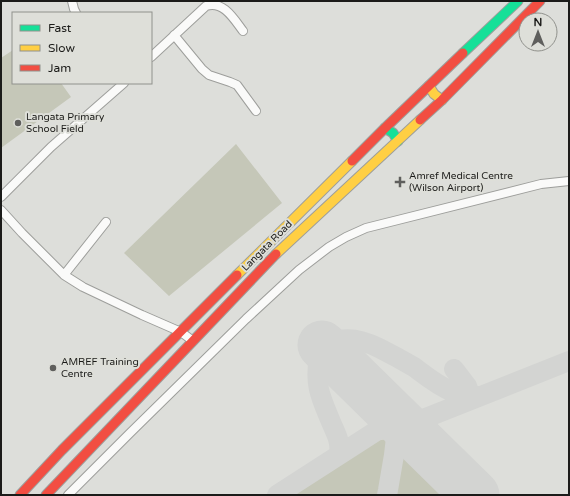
<svg xmlns="http://www.w3.org/2000/svg" width="570" height="496" font-family="'Varela Round',sans-serif">
	<style>
		.green { fill: #c5c7b8 }
		.lines { fill: none; stroke-linecap: round; stroke-linejoin: round }
		.taxiway { stroke: #d3d4d2; stroke-width: 20 }
		.runway { stroke: #d3d4d2; stroke-width: 49 }
		.street-casing { stroke: #9d9e9b; stroke-width: 10 }
		.fast-casing { stroke: #9d9e9b; stroke-width: 11 }
		.slow-casing { stroke: #9d9e9b; stroke-width: 11 }
		.jam-casing { stroke: #9d9e9b; stroke-width: 11 }
		.street { stroke: #fafaf9; stroke-width: 8 }
		.fast { stroke: #16e098; stroke-width: 9 }
		.slow { stroke: #ffcf43; stroke-width: 9 }
		.jam { stroke: #f24e42; stroke-width: 9 }
		.poi-dot { fill: #5f5f5d; stroke: #dedfd9; stroke-width: 1.5 }
		.labels { text-anchor: middle; dominant-baseline: central; stroke-width: 4; stroke-linejoin: round; paint-order: stroke }
		.poi-label { font-size: 10px; fill: #1b1b19; stroke: #dedfd9; text-anchor: start }
		.street-label { font-size: 10px; fill: #1b1b19; stroke: #dedfd9 }
	</style>
	<rect width="100%" height="100%" fill="#dddeda"/>
	<path class="green" d="M13 50V83H61L71 97 1 148V58Z
		M236 144 282 203 169 296 124 253Z
		M390 439 399 443 450 495H293L359 450 378 440Z"/>
	<g class="lines">
		<path class="taxiway" d="M340 340C354 337 367 342 379 348 391 354 402 360 414 367 426 376 438 386 453 392 462 395 470 396 480 396
			M319 358C314 385 321 398 331 422 336 434 341 441 339 455
			M454 369 467 386C470 392 468 399 462 403
			M421 442C418 434 415 425 423 419L569 361
			M277 495 384 426C397 426 410 437 421 442
			M387 495 388 490 394 455 397 429"/>
		<path class="runway" d="M322 345 475 495"/>
		<defs>
			<path id="street" d="M72 1 74 9 76 13
				M174 35 202 69 209 75 230 82 237 85 256 111
				M151 57 206 6C223 0 234 19 243 31
				M1 197 51 147 124 83
				M1 210 22 233 64 275 83 287 142 315 181 332 193 341
				M64 275 106 222
				M68 495 130 433 246 319 299 270 329 247 346 237 366 228 541 184 569 181"/>
			<path id="fast" d="M463 53 518 1
				M385 128 393 133 398 141"/>
			<path id="slow" d="M429 86 434 94 442 100
				M276 254 420 120
				M237 275 352 161"/>
			<path id="jam" d="M420 120 442 100 540 1
				M352 161 385 128 463 53
				M20 495 62 450 237 275
				M46 495 276 254"/>
		</defs>
		<use href="#street" class="street-casing"/>
		<use href="#fast" class="fast-casing"/>
		<use href="#slow" class="slow-casing"/>
		<use href="#jam" class="jam-casing"/>
		<use href="#street" class="street"/>
		<use href="#fast" class="fast"/>
		<use href="#slow" class="slow"/>
		<use href="#jam" class="jam"/>
	</g>
	<g class="poi-dot">
		<circle cx="18" cy="123" r="4"/>
		<path d="M398 176h4v4h4v4h-4v4h-4v-4h-4v-4h4z"/>
		<circle cx="53" cy="368" r="4"/>
	</g>
	<g class="labels">
		<g class="poi-label">
			<text x="26" y="117">Langata Primary<tspan x="26" dy="12">School Field</tspan></text>
			<text x="409" y="176">Amref Medical Centre<tspan x="409" dy="12">(Wilson Airport)</tspan></text>
			<text x="61" y="362">AMREF Training<tspan x="61" dy="12">Centre</tspan></text>
		</g>
		<g class="street-label">
			<text transform="translate(267 246) rotate(-45)">Langata Road</text>
		</g>
	</g>
	<rect width="570" height="496" fill="none" stroke="#1b1b19" stroke-width="4"/>
	<rect x="12" y="12" width="140" height="72" fill="#dedfd9" stroke="#90918c"/>
	<rect x="20" y="25" width="20" height="6" fill="#16e098" stroke="#90918c"/>
	<text x="48" y="32" font-size="12" fill="#1b1b19">Fast</text>
	<rect x="20" y="45" width="20" height="6" fill="#ffcf43" stroke="#90918c"/>
	<text x="48" y="52" font-size="12" fill="#1b1b19">Slow</text>
	<rect x="20" y="65" width="20" height="6" fill="#f24e42" stroke="#90918c"/>
	<text x="48" y="72" font-size="12" fill="#1b1b19">Jam</text>
	<g transform="translate(538 32)"><circle r="19" fill="#dedfd9" stroke="#90918c"/>
	<path d="M0-3L7 15L0 10L-7 15Z" fill="#5f5f5d"/>
	<text y="-6" font-size="11" font-weight="bold" text-anchor="middle" fill="#1b1b19">N</text>
	</g>
</svg>
